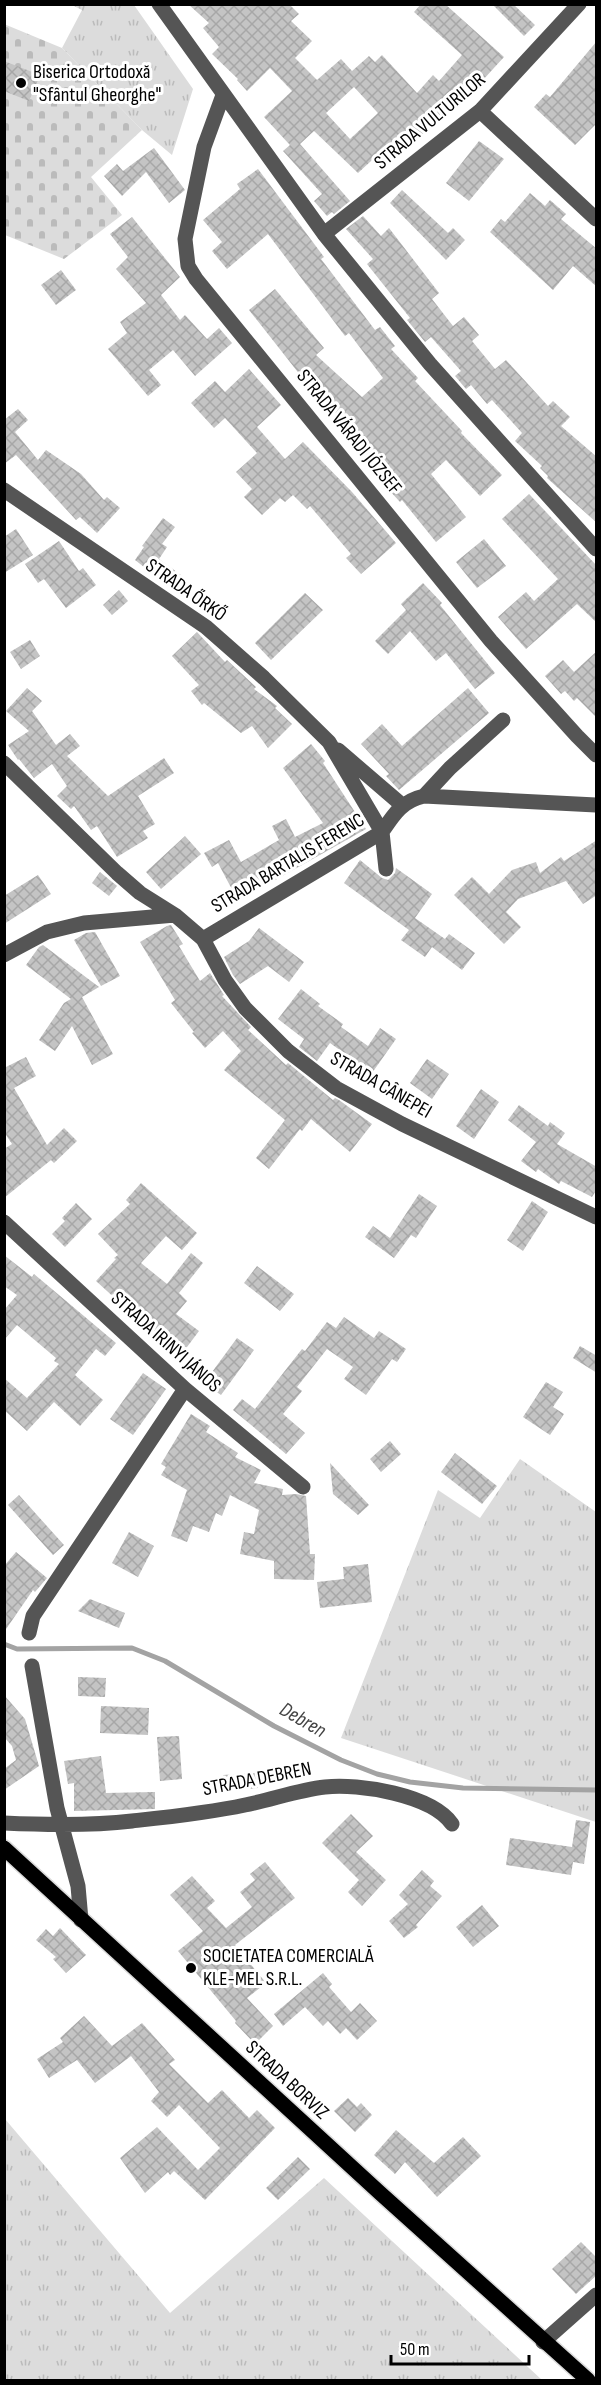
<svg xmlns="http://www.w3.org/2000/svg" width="601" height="2385" font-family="'Sofia Sans Condensed',sans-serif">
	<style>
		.grass { fill: url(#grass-tufts) }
		.cemetery { fill: url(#cemetery-stones) }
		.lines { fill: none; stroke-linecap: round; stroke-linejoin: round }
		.stream { stroke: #a3a3a3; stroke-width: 5 }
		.building { fill: url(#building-cross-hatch); fill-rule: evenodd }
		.major-casing { stroke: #dbdbdb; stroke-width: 18 }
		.minor { stroke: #555; stroke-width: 15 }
		.major { stroke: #000; stroke-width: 15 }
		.poi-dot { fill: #000; stroke: #fff; stroke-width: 2 }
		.labels { text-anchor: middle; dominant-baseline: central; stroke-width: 6; stroke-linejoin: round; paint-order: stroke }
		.poi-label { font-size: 20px; fill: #000; stroke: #fff; text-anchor: start }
		.street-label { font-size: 20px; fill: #000; stroke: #fff }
		.water-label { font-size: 21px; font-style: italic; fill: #444; stroke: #fff }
	</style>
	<defs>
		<pattern id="grass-tufts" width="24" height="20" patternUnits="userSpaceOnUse" patternTransform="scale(1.5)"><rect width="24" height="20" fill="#dcdcdc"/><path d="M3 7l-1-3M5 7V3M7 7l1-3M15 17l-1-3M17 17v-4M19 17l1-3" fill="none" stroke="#bbb"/></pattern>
		<pattern id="cemetery-stones" width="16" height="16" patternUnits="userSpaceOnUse" patternTransform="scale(1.5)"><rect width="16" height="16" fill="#dcdcdc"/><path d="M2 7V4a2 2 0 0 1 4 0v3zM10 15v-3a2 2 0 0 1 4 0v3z" fill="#bbb"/></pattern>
		<pattern id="building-cross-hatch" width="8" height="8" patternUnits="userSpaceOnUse" patternTransform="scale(1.5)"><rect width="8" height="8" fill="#c4c4c4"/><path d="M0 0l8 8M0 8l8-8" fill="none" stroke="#a7a7a7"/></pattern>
	</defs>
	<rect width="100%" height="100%" fill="#fff"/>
	<path class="grass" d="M72 5H134L193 89 172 155 142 130 62 48 82 10Z
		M520 1459 596 1512V1822L341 1738 438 1490 480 1518Z
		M5 2119 170 2313 324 2178 542 2380H5Z"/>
	<path class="cemetery" d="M4 24 62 48 142 130 91 177 122 215 64 259 5 235Z"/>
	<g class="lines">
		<path class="stream" d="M4 1644 17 1649 132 1648 165 1661 274 1726 341 1760 377 1774 410 1782 463 1788 596 1790"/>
	</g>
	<path class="building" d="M188 4H289L299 14 291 21 312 41 295 58 317 80 341 59 352 71 369 56 375 62 382 55 417 93 433 75 439 81 462 55 414 12 421 4H445L504 57 471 93 461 102 460 100 393 161 383 150 358 173 314 131 300 144 350 201 334 214 332 212 327 216 314 201 322 194 283 151 290 145 264 117 292 91 270 68 247 91 237 80 238 79 212 54 219 47 203 28 209 23ZM354 87 378 113 350 139 326 113Z
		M492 4H513L535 25 524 36Z
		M597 41V123L575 145 534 107 546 94 550 97Z
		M4 61 40 75 29 101 4 91Z
		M479 141 504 159 469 201 446 183Z
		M154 148 185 190 169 203 146 172 122 196 104 176 117 164 123 171Z
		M258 169 324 257 321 259 375 330 380 327 395 346 391 349 418 378 415 381 462 431 461 433 502 475 480 496 446 460 431 474 466 517 436 542 402 500 400 502 379 479 384 474 339 424 343 420 307 386 308 385 249 310 275 289 324 348 316 355 362 397 383 378 349 333 345 336 268 234 227 269 212 251 222 242 203 220 240 189 237 184Z
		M402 190 448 233 453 228 465 240 446 260 390 203Z
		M530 193 545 206 550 200 566 214 561 219 597 249V287L573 266 553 290 490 232 501 219 505 222Z
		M363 216 381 236 389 228 439 293 432 299 453 326 464 317 479 335 472 341 495 369 506 360 548 406 553 401 570 417 561 426 597 457V523L547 478 548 476 540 468 542 466 515 441 522 433 492 400 487 404 471 385 466 389 455 376 461 371 431 337 425 342 407 320 410 318 367 264 373 259 346 229Z
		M132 217 180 277 161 295 180 320 185 315 207 339 219 328 232 343 195 376 173 350 149 370 161 385 148 396 108 349 127 333 120 322 146 303 116 269 128 257 110 234Z
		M61 270 76 290 56 305 41 285Z
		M249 369 281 405 257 427 285 459 303 442 352 492 396 543 361 574 346 558 351 554 310 506 307 509 293 495 285 502 280 498 262 515 244 497 252 489 236 472 257 453 225 418 214 428 191 403 215 381 225 392Z
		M18 409 28 420 15 432 38 460 46 450 81 474 104 500 107 497 120 508 97 533 80 517 76 520 16 455 4 464V420Z
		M529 494 597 566V623L577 604 526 649 498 617 526 592 534 601 558 579 502 519Z
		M163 518 175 527 162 544 167 547 159 559 185 578 175 591 135 560 144 547 142 546Z
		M16 529 33 555 4 573V537Z
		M484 539 506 566 477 588 456 562Z
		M59 541 79 571 83 568 96 585 66 608 44 579 38 583 25 564Z
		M423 583 442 603 440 605 495 673 475 689 446 653 436 661 410 631 388 654 375 641 406 610 401 604Z
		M119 590 128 601 112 615 103 605Z
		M305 593 323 610 271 660 255 643Z
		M197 632 225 662 227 660 256 687 254 689 277 706 275 708 292 724 268 748 252 726 241 733 204 703 202 705 191 691 199 685 172 656Z
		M30 640 40 656 21 669 10 652Z
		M597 651V718L577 698 574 701 565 691 561 694 545 676 563 660 574 672Z
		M27 688 42 701 32 711 56 745 70 734 80 746 67 756 108 796 164 758 174 773 138 796 155 824 143 831 148 838 117 857 97 826 91 830 74 806 71 809 57 796 67 786 52 764 34 778 19 759 18 760 8 745 29 731 6 711Z
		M468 688 489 713 399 790 386 776 389 774 361 744 382 724 402 746Z
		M311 744 325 761 323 763 366 829 270 883 268 879 236 897 218 863 212 867 204 853 229 840 241 862 279 840 272 826 286 819 295 837 323 823 283 768Z
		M185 836 201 854 161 889 146 872Z
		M597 840V895L583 904 566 881 518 899 506 912 521 927 504 944 454 895 472 877 489 894 512 870 536 862 540 873 561 857 564 861Z
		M360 860 382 878 388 880 395 873 396 868 432 894 415 918 445 939 449 934 475 953 462 970 432 947 425 957 401 940 409 930 344 883Z
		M100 872 117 886 109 896 92 883Z
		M38 875 51 894 4 924V896Z
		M171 925 183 944 179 946 200 981 210 973 224 995 222 996 251 1027 248 1030 286 1065 288 1063 333 1100 335 1098 339 1100 372 1124 350 1152 311 1119 302 1131 300 1129 269 1169 256 1158 285 1120 224 1070 241 1051 223 1031 205 1048 192 1033 194 1032 171 1003 175 1000 140 942 167 926Z
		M259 928 304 962 289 982 268 966 240 984 233 975 224 957 249 941Z
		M95 932 120 976 101 986 74 940 86 933Z
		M43 945 99 987 82 997 113 1054 92 1065 72 1026 55 1051 39 1040 64 1003 71 999 26 965 39 947Z
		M301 989 320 1004 318 1006 343 1024 341 1027 368 1046 380 1028 396 1039 372 1073 330 1043 317 1061 299 1047 304 1039 278 1019Z
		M26 1057 36 1076 14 1088 47 1145 64 1128 77 1141 54 1163 51 1160 4 1198V1149L12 1144 4 1132V1068Z
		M427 1059 449 1074 432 1099 410 1083Z
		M481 1089 499 1102 474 1139 456 1126Z
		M519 1105 548 1126 550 1122 565 1133 557 1144 597 1167V1189L592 1197 561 1181 559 1184 538 1169 536 1172 521 1161 536 1142 508 1120Z
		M141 1183 197 1233 182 1250 166 1236 141 1263 167 1284 191 1253 203 1263 179 1293 187 1301 176 1314 199 1331 181 1355 162 1341 96 1281 116 1259 114 1258 118 1255 98 1234 130 1204 126 1200Z
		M419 1194 437 1206 416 1238 411 1235 394 1258 365 1237 373 1226 390 1238Z
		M532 1201 548 1212 523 1251 507 1240Z
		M76 1203 92 1219 65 1247 52 1234 65 1221 62 1218Z
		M4 1255 32 1277 34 1274 116 1343 105 1356 96 1349 75 1375 103 1400 80 1426 54 1402 27 1431 4 1410V1378L27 1398 59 1364 54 1361 56 1358 17 1325 4 1340V1310L17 1295 4 1286Z
		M257 1266 294 1294 280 1311 244 1283Z
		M344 1317 374 1338 379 1331 406 1349 397 1362 392 1359 366 1395 344 1379 353 1367 327 1349 297 1387 302 1391 283 1414 305 1433 286 1454 233 1410 242 1399 255 1409 302 1349 305 1351 327 1322 336 1328Z
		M237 1338 254 1350 221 1395 204 1383Z
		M580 1346 597 1356V1373L573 1358Z
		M143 1373 166 1389 133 1435 110 1419Z
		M546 1382 563 1392 553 1407 564 1414 550 1435 523 1417Z
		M191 1414 210 1426 206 1432 238 1453 235 1457 261 1470 254 1483 283 1489 282 1495 296 1494 306 1496 310 1554H315L314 1580 274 1579V1561L240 1554 244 1532 254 1534 259 1510 230 1495 222 1516 216 1513 209 1532 193 1526 187 1542 171 1536 187 1490 161 1475 166 1467 161 1464Z
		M390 1441 401 1454 381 1472 370 1459Z
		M455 1453 497 1486 482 1504 441 1472Z
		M330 1463 369 1505 358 1515 333 1494Z
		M19 1495 64 1545 53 1555 8 1505Z
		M129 1532 154 1546 138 1577 112 1563Z
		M16 1552 47 1578 35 1592 33 1590 4 1632V1566Z
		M368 1564 372 1602 320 1608 317 1582 344 1579 343 1567Z
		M90 1599 125 1613 119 1628 78 1611Z
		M78 1677 106 1678 105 1697 78 1696Z
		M4 1695 25 1719 39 1766 4 1790V1769L16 1760 12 1746 4 1737Z
		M101 1706 149 1708 148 1735 100 1733Z
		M179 1736 182 1779 160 1781 157 1737Z
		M101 1756 106 1793 155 1792V1809L74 1811V1783L68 1784 64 1761Z
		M256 1773 258 1788 224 1791 223 1775Z
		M351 1814 373 1836 356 1852 386 1880 362 1906 348 1892 359 1880 322 1843Z
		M576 1820 590 1822 584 1864 573 1862 571 1875 506 1865 510 1838 572 1847Z
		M265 1862 295 1898 235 1945 266 1983 247 1998 273 2026 255 2044 235 2023 236 2021 178 1951 203 1931 170 1895 192 1876 215 1901 207 1908 226 1928 252 1907 240 1892 255 1880 250 1874Z
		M422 1870 434 1881 430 1886 442 1896 416 1925 418 1927 404 1938 389 1921 408 1904 399 1895Z
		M482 1905 499 1926 473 1947 456 1927Z
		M60 1928 86 1955 66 1973 53 1959 56 1957 36 1940 46 1929 53 1936Z
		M323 1973 332 1984 329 1987 351 2012 360 2003 377 2021 357 2040 346 2028 340 2034 328 2021 323 2026 305 2007 283 2026 274 2014Z
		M84 2016 112 2046 142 2023 175 2060 169 2064 208 2103 222 2090 249 2118 257 2110 275 2128 205 2200 174 2171 170 2175 168 2172 145 2193 120 2158 157 2127 198 2170 220 2148 179 2105 167 2117 151 2101 159 2092 131 2056 95 2083 77 2060 49 2078 37 2059 63 2042 60 2038Z
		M348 2098 357 2107 361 2103 372 2115 355 2132 334 2111Z
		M396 2130 434 2163 463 2137 481 2156 437 2197 405 2162 395 2174 374 2155Z
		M298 2157 310 2169 278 2200 266 2188Z
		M581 2242 597 2258V2275L576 2294 552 2269Z"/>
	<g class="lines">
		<defs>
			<path id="major" d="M4 1848 380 2193 588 2380"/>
		</defs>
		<use href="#major" class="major-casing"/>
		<path class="minor" d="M159 4 324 234 430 364 596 549
			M223 95 204 147 185 239 188 266 196 279 491 641 577 736 596 755
			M480 111 596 219
			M324 234 480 111 579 4
			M4 490 206 627 264 678 329 742 382 832 386 869
			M338 750 402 805
			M4 763 117 873 140 893 175 915 203 939 225 980 245 1008 288 1051 336 1088 402 1124 596 1217
			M424 796 450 768 503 720
			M203 939 382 832C394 814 402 801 424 796L596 805
			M4 955 47 932 84 923 175 915
			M4 1222 185 1389 303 1487
			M29 1633 33 1616 185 1389
			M32 1666 57 1808 78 1886 81 1920
			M4 1823C47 1825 90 1826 132 1821 169 1817 208 1813 245 1805 271 1800 298 1790 325 1787 359 1783 432 1795 452 1824
			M543 2342 596 2295"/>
		<use href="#major" class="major"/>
	</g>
	<g class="poi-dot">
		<circle cx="21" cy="83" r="6"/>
		<circle cx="191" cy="1968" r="6"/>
	</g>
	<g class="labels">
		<g class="poi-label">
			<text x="33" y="72">Biserica Ortodoxă<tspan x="33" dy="23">"Sfântul Gheorghe"</tspan></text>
			<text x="203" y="1956">SOCIETATEA COMERCIALĂ<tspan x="203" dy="23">KLE-MEL S.R.L.</tspan></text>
		</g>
		<g class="street-label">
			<text transform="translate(430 121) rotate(-40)">STRADA VULTURILOR</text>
			<text transform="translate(349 432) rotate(51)">STRADA VÁRADI JÓZSEF</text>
			<text transform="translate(186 590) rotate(35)">STRADA ŐRKŐ</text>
			<text transform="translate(288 863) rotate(-31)">STRADA BARTALIS FERENC</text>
			<text transform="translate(381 1085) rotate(30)">STRADA CÂNEPEI</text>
			<text transform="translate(166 1342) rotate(42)">STRADA IRINYI JÁNOS</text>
			<text transform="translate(257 1779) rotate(-11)">STRADA DEBREN</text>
			<text transform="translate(287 2080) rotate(43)">STRADA BORVIZ</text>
		</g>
		<g class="water-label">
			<text transform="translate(303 1720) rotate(30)">Debren</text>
		</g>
	</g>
	<rect width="601" height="2385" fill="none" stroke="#000000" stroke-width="12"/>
	<path d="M391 2355v9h138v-9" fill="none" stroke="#000000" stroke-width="3"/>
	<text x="400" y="2355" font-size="18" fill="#000000" stroke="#ffffff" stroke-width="4.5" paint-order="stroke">50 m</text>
</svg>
